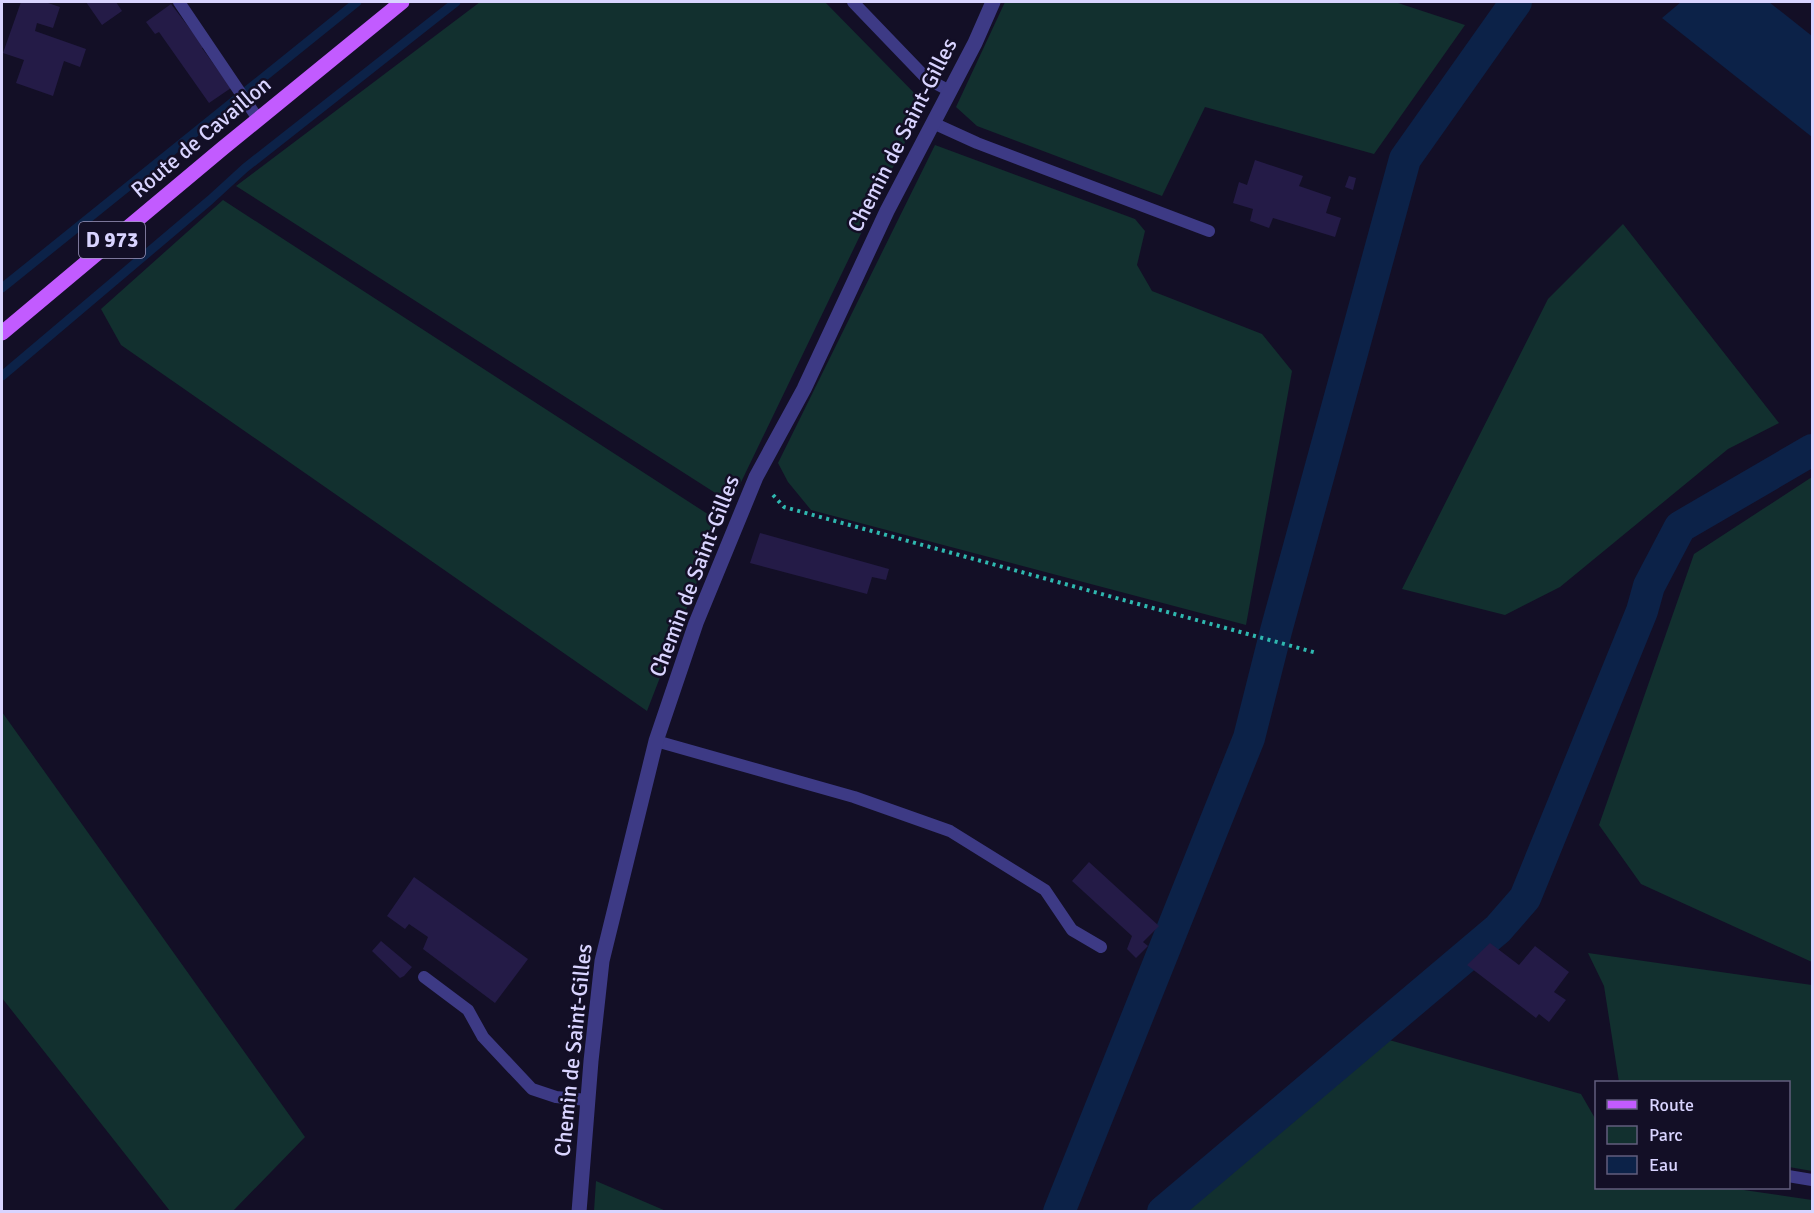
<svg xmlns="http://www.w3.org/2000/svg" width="1814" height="1213" font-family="Signika,sans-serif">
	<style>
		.green { fill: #12302f }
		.water { fill: #0c2248 }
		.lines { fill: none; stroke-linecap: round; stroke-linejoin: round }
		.stream { stroke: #0c2248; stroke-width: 9 }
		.canal { stroke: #0c2248; stroke-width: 32 }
		.building { fill: #241b47 }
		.path { stroke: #2fb8b0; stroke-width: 4; stroke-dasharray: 3 4.5; stroke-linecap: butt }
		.lane { stroke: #3d3a85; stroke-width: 12 }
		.street { stroke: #3d3a85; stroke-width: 15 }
		.primary { stroke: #c25bff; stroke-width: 15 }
		.labels { text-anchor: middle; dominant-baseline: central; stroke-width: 5; stroke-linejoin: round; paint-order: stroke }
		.shield { fill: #130f26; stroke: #9e99be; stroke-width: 1.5 }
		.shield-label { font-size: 21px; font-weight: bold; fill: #d9d4ff }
		.street-label { font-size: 22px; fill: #d9d4ff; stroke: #130f26 }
	</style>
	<rect width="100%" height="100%" fill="#130f26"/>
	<path class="green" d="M480 2H825L924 103 731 503 236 186Z
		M1005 2H1395L1465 25 1374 154 1205 107 1162 196 977 126 956 107Z
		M935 145 1135 219 1145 231 1137 265 1152 291 1262 334 1292 371 1246 625 811 510 788 482 778 463Z
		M223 200 720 522 647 711 121 345 101 309Z
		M1623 224 1779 423 1728 449 1560 587 1505 615 1402 589 1548 299Z
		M1812 477V962L1641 884 1599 825 1694 554Z
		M2 712 305 1137 233 1211H170L2 998Z
		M1588 953 1812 985V1171L1789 1167 1788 1082H1619L1604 986Z
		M1382 1038 1581 1094 1596 1120V1188H1730L1812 1200V1211H1178Z
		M596 1181 666 1211H594Z"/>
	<path class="water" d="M1681 2H1769L1812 36V137L1662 18Z"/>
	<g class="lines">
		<path class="stream" d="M2 288 357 2
			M2 376 210 200 245 168 456 2"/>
		<path class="canal" d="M1059 1212 1249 738 1276 631 1405 159 1516 2
			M1163 1212 1498 929 1525 898 1642 611 1649 586 1680 527 1812 450"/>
	</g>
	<path class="building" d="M21 2H45L60 7 53 28 37 23 35 31 86 49 80 67 64 61 53 96 16 83 24 60 3 53Z
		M86 2H116L122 11 102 25Z
		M171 4 204 47 202 48 231 88 209 103 159 32 155 34 146 22Z
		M1255 160 1303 176 1299 186 1331 197 1326 213 1341 218 1335 237 1273 218 1269 228 1250 221 1253 209 1233 203 1239 182 1247 185Z
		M1349 176 1356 178 1353 190 1345 187Z
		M760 533 889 569 886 580 872 577 867 594 750 563Z
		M1089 862 1159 926 1143 942 1148 946 1136 958 1127 949 1132 936 1072 881Z
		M414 877 528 959 495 1003 423 949 428 937 409 924 405 929 387 916Z
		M381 941 412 967 404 976 400 978 372 951Z
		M1490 943 1519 965 1535 946 1569 972 1554 992 1566 1000 1549 1022 1539 1014 1536 1018 1467 965Z"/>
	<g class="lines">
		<path class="path" d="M773 495 784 507 1317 653"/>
		<path class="lane" d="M179 2 258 119
			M853 2 927 79 950 91
			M933 123 977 143 1209 231
			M656 741 854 797 950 831 1045 890 1072 930 1101 947
			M424 977 468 1010 483 1037 532 1089 556 1097 587 1100
			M1788 1176 1812 1180"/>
		<path class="street" d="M579 1212 591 1061 602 961 656 741 696 623 756 477 804 389 887 211 975 43 993 2"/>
		<path class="primary" d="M2 333 223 148 402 2"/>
	</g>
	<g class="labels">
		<rect class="shield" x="79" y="222" width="66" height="36" rx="4.5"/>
		<g class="shield-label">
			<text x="112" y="240">D 973</text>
		</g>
		<g class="street-label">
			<text transform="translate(902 135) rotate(-63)">Chemin de Saint-Gilles</text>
			<text transform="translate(201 137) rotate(-40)">Route de Cavaillon</text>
			<text transform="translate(694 576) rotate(-69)">Chemin de Saint-Gilles</text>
			<text transform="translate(573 1050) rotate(-84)">Chemin de Saint-Gilles</text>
		</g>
	</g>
	<rect width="1814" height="1213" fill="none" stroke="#d9d4ff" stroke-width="6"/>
	<rect x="1595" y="1081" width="195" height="108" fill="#130f26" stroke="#625e7d" stroke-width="1.5"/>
	<rect x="1607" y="1100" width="30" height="9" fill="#c25bff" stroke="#625e7d" stroke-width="1.5"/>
	<text x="1649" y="1111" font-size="18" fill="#d9d4ff">Route</text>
	<rect x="1607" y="1126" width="30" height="18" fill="#12302f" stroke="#625e7d" stroke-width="1.5"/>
	<text x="1649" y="1141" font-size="18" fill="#d9d4ff">Parc</text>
	<rect x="1607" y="1156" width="30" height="18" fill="#0c2248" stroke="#625e7d" stroke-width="1.5"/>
	<text x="1649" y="1171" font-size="18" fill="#d9d4ff">Eau</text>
</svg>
